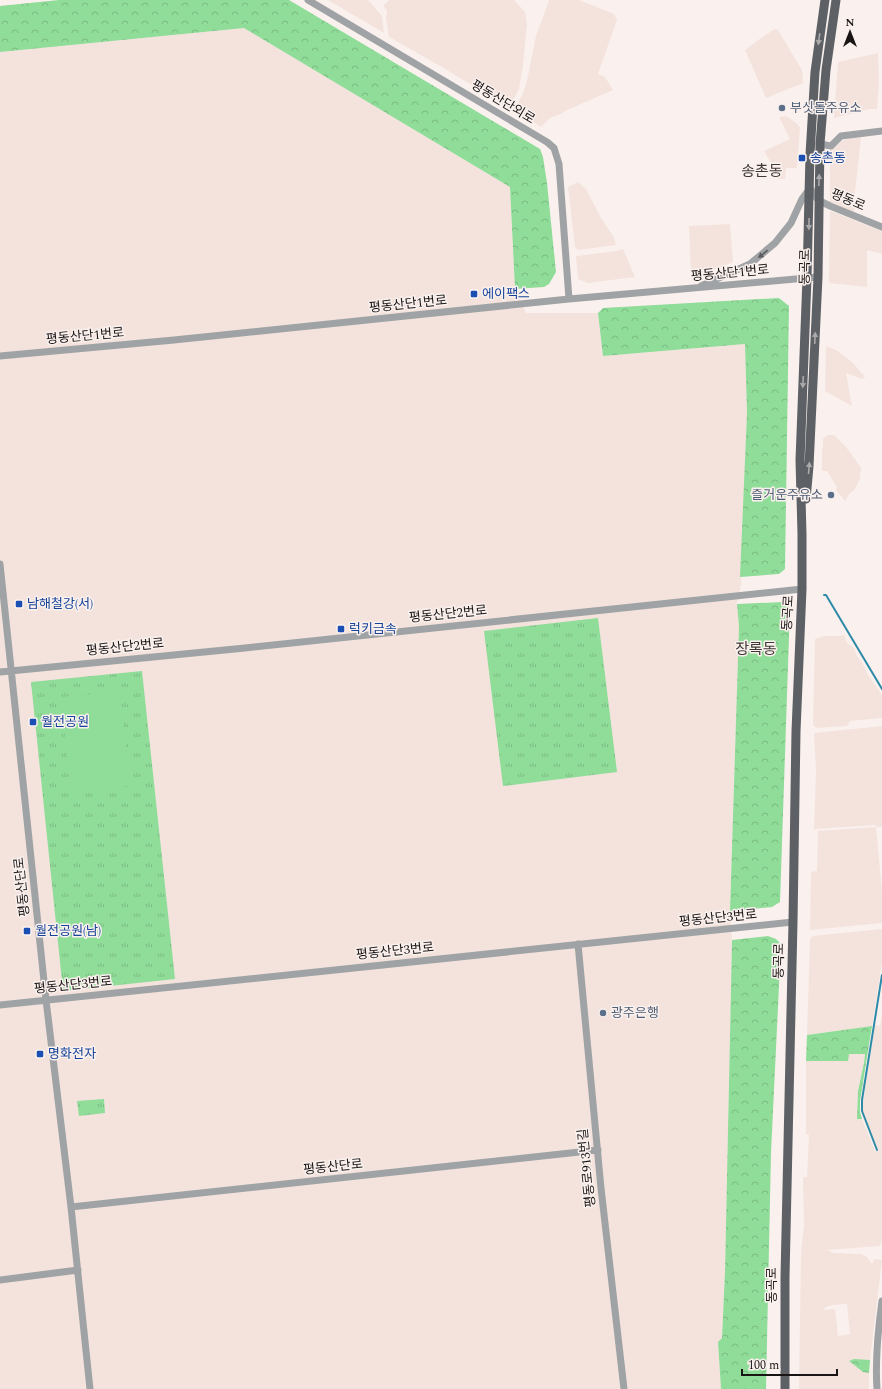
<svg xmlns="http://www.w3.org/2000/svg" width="882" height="1389" font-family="Spectral,'Noto Sans KR',serif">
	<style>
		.built { fill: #f3e3dc; fill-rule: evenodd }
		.forest { fill: url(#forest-crowns) }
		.park { fill: url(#park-tufts) }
		.pitch { fill: #90dc99 }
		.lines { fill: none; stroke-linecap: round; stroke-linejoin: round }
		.stream { stroke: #2e8ba8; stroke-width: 2 }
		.minor { stroke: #a0a3a5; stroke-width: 7 }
		.major { stroke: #5d6165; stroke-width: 9 }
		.oneway { fill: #aca9aa }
		.oneway2 { fill: #5c5c5c }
		.service-dot { fill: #5c6f8a; stroke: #faf1ee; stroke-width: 1.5 }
		.transit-dot { fill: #1a4fb4; stroke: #faf1ee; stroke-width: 1.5 }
		.labels { text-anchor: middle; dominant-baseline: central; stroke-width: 3; stroke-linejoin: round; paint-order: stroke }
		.street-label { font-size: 13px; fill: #181514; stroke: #faf1ee }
		.service-label { font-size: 13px; fill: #4e5e75; stroke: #faf1ee; text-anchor: start }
		.transit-label { font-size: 13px; fill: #164399; stroke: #faf1ee; text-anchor: start }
		.quarter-label { font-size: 15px; fill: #403a37; stroke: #faf1ee }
	</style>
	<defs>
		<pattern id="forest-crowns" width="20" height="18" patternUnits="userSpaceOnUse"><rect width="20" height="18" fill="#90dc99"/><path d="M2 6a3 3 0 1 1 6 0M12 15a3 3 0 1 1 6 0" fill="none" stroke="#7bbc83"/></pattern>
		<pattern id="park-tufts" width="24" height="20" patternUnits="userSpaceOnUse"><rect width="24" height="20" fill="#90dc99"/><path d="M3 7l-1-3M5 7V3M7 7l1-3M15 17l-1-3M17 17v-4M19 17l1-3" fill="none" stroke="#7bbc83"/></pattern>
	</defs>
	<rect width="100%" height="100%" fill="#faf1ee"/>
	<path class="built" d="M328 0H368L382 16 384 33Z
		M389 0H514L525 12 527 24 523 65 519 89 509 108 442 67 389 37 386 18 387 12 386 9 383 6Z
		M549 0H579L614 14 617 20 598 74 605 77 613 90 563 112V113L550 118 541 127 514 110 523 93 527 81 536 36Z
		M244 28 510 187 515 289 526 313H598L603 356 745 344 747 413 741 585 737 604 739 626 730 911 732 940 725 1272 722 1338 718 1343 721 1389H0V52Z
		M775 29 778 30 802 70 803 83 766 98 745 50 761 38Z
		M878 53 879 84 877 109H870L834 118 838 62Z
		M786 116 795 122 800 127 797 168H786L785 179H778L776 171 764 151 790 139 779 117Z
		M855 137H861L854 202 855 205 854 213 830 204V148L836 147 842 141Z
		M578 182 586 189 601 218 613 236 616 245 578 250 575 247 568 187Z
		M830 211 882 231V254L867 250V287L829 283Z
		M730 224 733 262 716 269 691 273 689 226Z
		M623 249 635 277 588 283 578 279 576 256 617 251Z
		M826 346 838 351 853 363 865 377 862 379 846 373 852 406 825 391Z
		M827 435H834L846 447 862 469 860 472V478L855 489 850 493 845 501 836 490 837 487 827 471H822V450L823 447V439Z
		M844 635 847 643 854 648 857 656 862 662 867 673 882 695V718L850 721 847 726 817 728 813 725 815 639 824 636H839Z
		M882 726V827H876L882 891V923L810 930 811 872 817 871 818 831 876 827V825L814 829 816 771 814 733Z
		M882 929V963L872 1026 807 1035 810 939 813 936Z
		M882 1014V1240L880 1246 827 1250 833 1253 861 1254 867 1257 872 1264 874 1260 877 1259 882 1260 870 1360 849 1361 863 1372 869 1373V1389H799L801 1251 804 1226 803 1177H807L809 1135 806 1134V1061H848V1054H865L864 1063 858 1091 857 1119H862L875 1151H879L868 1128 862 1110 863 1101 875 1025 880 1026ZM847 1304 850 1334 838 1336 835 1309 823 1310 826 1307 832 1305Z"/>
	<path class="forest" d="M59 0H289L540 149 543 157 547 183 556 272 549 284 544 287 515 289 510 187 244 28 0 52V6Z
		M779 298 789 306 785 569 779 574 740 577 747 413 745 344 603 356 598 313 603 308Z
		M783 602 790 607 780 902 772 907 730 911 739 626 737 604Z
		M768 936 776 939 781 944 771 1153 766 1389H721L718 1342 722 1338 725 1272 732 940Z
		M872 1026 860 1101V1112L862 1119H857L858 1091 864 1063 865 1054H849L848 1061H806L807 1035Z
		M854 1359 870 1360 869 1373 863 1372 849 1361Z"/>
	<path class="park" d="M598 618 617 772 503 786 484 631Z
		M142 671 175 979 63 991 31 682Z
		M104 1099 105 1113 79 1116 77 1101Z"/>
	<path class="pitch" d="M120 691 130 786 71 792 61 697Z"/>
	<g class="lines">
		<path class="stream" d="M824 595H826L882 689
			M877 1150 862 1111V1100L882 975"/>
		<path class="minor" d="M308 0 547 142 554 148 559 164 569 299
			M820 144 831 146 841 136 882 131
			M701 286 750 264 775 243 791 223 802 199 810 188 818 200 830 206 882 227
			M0 356 174 340 569 299 818 277
			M0 564 46 1000 71 1207 90 1389
			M0 672 245 648 802 589
			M578 944 601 1188 624 1389
			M0 1005 793 922
			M71 1207 598 1150
			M0 1280 78 1270
			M877 1389C875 1360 878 1330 882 1301"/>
		<path class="major" d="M806 499 809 466 818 277 820 144 826 70 836 0
			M785 1389V1277L793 922 796 731 802 589V534L800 460 807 278 810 154 815 72 825 0"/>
	</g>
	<defs><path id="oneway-solid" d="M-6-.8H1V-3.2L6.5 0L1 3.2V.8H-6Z"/></defs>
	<g class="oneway">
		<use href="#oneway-solid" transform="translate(819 39) rotate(98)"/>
		<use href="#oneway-solid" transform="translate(819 180) rotate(-88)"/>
		<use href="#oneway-solid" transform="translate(809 224) rotate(91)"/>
		<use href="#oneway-solid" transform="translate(815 338) rotate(-87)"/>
		<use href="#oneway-solid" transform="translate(803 382) rotate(93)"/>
		<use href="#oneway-solid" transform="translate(809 468) rotate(-85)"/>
	</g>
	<use class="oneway2" href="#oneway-solid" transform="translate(763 254) rotate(141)"/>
	<g class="service-dot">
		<circle cx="782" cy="108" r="4"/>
		<circle cx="831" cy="495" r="4"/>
		<circle cx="603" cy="1013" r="4"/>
	</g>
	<g class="transit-dot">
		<rect x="798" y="154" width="8" height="8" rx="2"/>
		<rect x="470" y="290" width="8" height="8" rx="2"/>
		<rect x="15" y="600" width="8" height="8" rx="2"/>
		<rect x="337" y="625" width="8" height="8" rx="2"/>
		<rect x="29" y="718" width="8" height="8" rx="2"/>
		<rect x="23" y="927" width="8" height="8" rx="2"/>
		<rect x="36" y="1050" width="8" height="8" rx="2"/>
	</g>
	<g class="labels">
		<g class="street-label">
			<text transform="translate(503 102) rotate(31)">평동산단외로</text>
			<text transform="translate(848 200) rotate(23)">평동로</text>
			<text transform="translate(805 267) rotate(-89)">동곡로</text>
			<text transform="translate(730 273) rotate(-5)">평동산단1번로</text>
			<text transform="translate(408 304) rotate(-6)">평동산단1번로</text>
			<text transform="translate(85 336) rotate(-5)">평동산단1번로</text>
			<text transform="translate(788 613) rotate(-87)">동곡로</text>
			<text transform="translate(448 614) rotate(-6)">평동산단2번로</text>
			<text transform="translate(125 647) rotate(-6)">평동산단2번로</text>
			<text transform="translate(22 887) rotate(-96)">평동산단로</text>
			<text transform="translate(718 918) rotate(-6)">평동산단3번로</text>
			<text transform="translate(395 951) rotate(-6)">평동산단3번로</text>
			<text transform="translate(779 961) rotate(-89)">동곡로</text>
			<text transform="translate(73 985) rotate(-6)">평동산단3번로</text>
			<text transform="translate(333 1167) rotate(-6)">평동산단로</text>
			<text transform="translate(587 1168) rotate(-96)">평동로913번길</text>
			<text transform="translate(772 1285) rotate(-90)">동곡로</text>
		</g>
		<g class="service-label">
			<text x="790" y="108">부싯돌주유소</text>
			<text x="823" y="495" text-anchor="end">즐거운주유소</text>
			<text x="611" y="1013">광주은행</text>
		</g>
		<g class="transit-label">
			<text x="810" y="158">송촌동</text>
			<text x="482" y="294">에이팩스</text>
			<text x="27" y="604">남해철강(서)</text>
			<text x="349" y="629">럭키금속</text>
			<text x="41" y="722">월전공원</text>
			<text x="35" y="931">월전공원(남)</text>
			<text x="48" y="1054">명화전자</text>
		</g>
		<g class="quarter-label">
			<text x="762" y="171">송촌동</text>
			<text x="756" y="649">장록동</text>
		</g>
	</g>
	<g transform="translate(850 32)" stroke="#faf1ee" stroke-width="3" paint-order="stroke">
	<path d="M0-3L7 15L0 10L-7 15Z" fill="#181514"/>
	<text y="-6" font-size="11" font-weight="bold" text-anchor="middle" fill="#181514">N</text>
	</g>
	<path d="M742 1369v6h95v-6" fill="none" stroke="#181514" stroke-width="2"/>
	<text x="748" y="1369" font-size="12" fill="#181514" stroke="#faf1ee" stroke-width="3" paint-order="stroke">100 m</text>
</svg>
